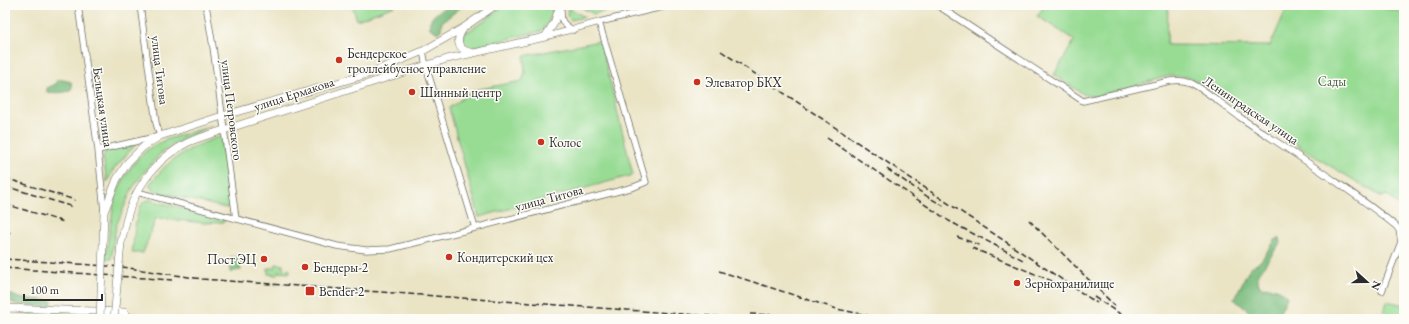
<svg xmlns="http://www.w3.org/2000/svg" width="1409" height="324" font-family="'EB Garamond',serif">
	<style>
		.green { fill: #98dc94; stroke: #628460 }
		.forest { fill: #7abc7e; stroke: #527454 }
		.lines { fill: none; stroke-linecap: round; stroke-linejoin: round }
		.minor-casing { stroke: #6e6c61; stroke-width: 7 }
		.major-casing { stroke: #6e6c61; stroke-width: 8 }
		.minor { stroke: #fff; stroke-width: 5.5 }
		.major { stroke: #fff; stroke-width: 7 }
		.rail { stroke: #2b2b2b; stroke-width: 1.5; stroke-dasharray: 6 3; stroke-linecap: butt }
		.major-bridge-casing { stroke: #6e6c61; stroke-width: 8; stroke-linecap: butt }
		.major-bridge { stroke: #fff; stroke-width: 7 }
		.poi-dot { fill: #c8321e; stroke: #fdfcf7; stroke-width: 1.5 }
		.labels { text-anchor: middle; dominant-baseline: central; stroke-width: 3; stroke-linejoin: round; paint-order: stroke }
		.poi-label { font-size: 13px; fill: #2b2b2b; stroke: #fdfcf7; text-anchor: start }
		.street-label { font-size: 13px; fill: #2b2b2b; stroke: #fdfcf7 }
		.park-label { font-size: 13px; fill: #4c604a; stroke: #fdfcf7 }
	</style>
	<rect width="100%" height="100%" fill="#fdfcf7"/>
	<filter id="ink" filterUnits="userSpaceOnUse"><feTurbulence type="fractalNoise" baseFrequency=".025" numOctaves="2"/><feDisplacementMap in="SourceGraphic" scale="8" xChannelSelector="R" yChannelSelector="G"/><feConvolveMatrix kernelMatrix="1 2 1 2 8 2 1 2 1" color-interpolation-filters="sRGB"/></filter>
	<filter id="wash" filterUnits="userSpaceOnUse"><feTurbulence type="fractalNoise" baseFrequency=".012" numOctaves="4" result="noise"/><feDisplacementMap in="SourceGraphic" scale="16" xChannelSelector="R" yChannelSelector="G"/><feGaussianBlur stdDeviation="0.9" result="paint"/><feColorMatrix in="noise" values="0 0 0 0 0 0 0 0 0 0 0 0 0 0 0 0 0 1.4 0 .05"/><feComposite in="paint" operator="in"/></filter>
	<g filter="url(#wash)">
		<rect width="100%" height="100%" fill="#eae4c5"/>
		<path class="green" d="M352 5H395V6L357 20Z
			M504 5H553C552 14 548 25 541 31L471 48 465 45 463 40 464 34 488 18Z
			M577 5H627L594 14Z
			M1045 5H1168L1167 45 1270 46 1288 5H1369L1404 12V210L1388 196 1386 195 1382 197 1327 164 1190 77 1169 76 1095 97 1083 94 1054 75 1074 41 1073 39 1037 16Z
			M568 8 585 17 571 20 567 16Z
			M600 41 633 175 479 217 449 108 474 90 522 81 525 73 524 56Z
			M212 126 175 143 160 154 145 171 132 189 116 226 111 259H105L115 197 124 178 138 158 151 147 165 140Z
			M221 136 231 206 226 208 158 192 153 190 150 187V184C156 177 162 169 169 163 185 150 202 143 221 136Z
			M135 143 136 144 114 169 107 182 103 158 105 152Z
			M150 200 225 219 224 222 205 223 156 218 143 253H132C134 242 135 208 144 202 146 200 148 200 150 200Z
			M276 264 283 265V269L290 270V273L278 272 277 275 268 274V268H275Z
			M1387 301 1404 305V319H1382Z
			M29 311 97 315 96 319H47L28 315Z"/>
		<path class="forest" d="M446 5H464L442 22 441 30 438 33 430 28C427 16 440 13 446 5Z
			M57 80H63L71 82 72 87 70 91C62 93 55 93 47 92V88L56 84Z
			M1279 238 1280 243 1258 275V282L1260 287C1271 288 1280 287 1287 297L1279 314 1286 319H1258L1234 299 1250 268 1257 264 1262 259 1276 239Z
			M232 257 248 259 249 262 241 263 240 265 241 270 234 271 232 273 230 270V258Z
			M5 292 19 298 52 301 51 305 47 307 16 304 5 300Z"/>
	</g>
	<g filter="url(#ink)">
		<g class="lines">
			<defs>
				<path id="minor" d="M78 5 98 150 104 211
					M206 5 213 47 236 219
					M937 5 1083 101 1170 81C1177 80 1184 80 1191 83 1209 92 1225 107 1241 118 1293 153 1347 187 1396 226L1399 230 1401 242 1382 291
					M1396 5 1404 7
					M561 6C561 20 560 23 573 30
					M545 37 599 22 671 5
					M423 51 426 66 475 228 634 187 646 182 599 22
					M98 150 160 136 156 123 140 5
					M137 192 337 246 366 250 390 249 475 228
					M238 318 239 319"/>
				<path id="major" d="M463 29C454 42 459 51 474 53
					M103 243 104 212 117 179 128 162 143 147 160 136 222 116 368 74 423 51 463 28 496 5
					M121 243C124 231 126 219 130 208 140 181 160 157 185 144 192 140 200 138 208 135L417 68 447 59 545 37 554 23 560 5
					M5 308 124 312 131 319"/>
			</defs>
			<use href="#minor" class="minor-casing"/>
			<use href="#major" class="major-casing"/>
			<use href="#minor" class="minor"/>
			<use href="#major" class="major"/>
			<path class="rail" d="M721 51 1097 303
				M827 138 949 221 1025 261
				M887 169 928 197 944 206
				M5 178 75 200
				M5 186 73 207
				M5 204 64 222
				M1029 220 1115 306
				M5 230 10 233
				M957 237 982 246
				M972 248 1064 286
				M5 259 122 267 202 279 751 319
				M5 268 172 280
				M719 271 837 309 885 319
				M1094 297 1128 319
				M750 314 854 319"/>
			<defs>
				<path id="major-bridge" d="M100 319 103 243
					M114 319 121 243"/>
			</defs>
			<use href="#major-bridge" class="major-bridge-casing"/>
			<use href="#major-bridge" class="major-bridge"/>
		</g>
	</g>
	<g class="poi-dot">
		<circle cx="339" cy="60" r="4"/>
		<circle cx="697" cy="82" r="4"/>
		<circle cx="412" cy="92" r="4"/>
		<circle cx="541" cy="142" r="4"/>
		<circle cx="449" cy="257" r="4"/>
		<circle cx="264" cy="259" r="4"/>
		<circle cx="305" cy="267" r="4"/>
		<circle cx="1017" cy="283" r="4"/>
		<rect x="305" y="286" width="10" height="10" rx="2"/>
	</g>
	<g class="labels">
		<g class="poi-label">
			<text x="347" y="53">Бендерское<tspan x="347" dy="15">троллейбусное управление</tspan></text>
			<text x="705" y="82">Элеватор БКХ</text>
			<text x="420" y="92">Шинный центр</text>
			<text x="549" y="142">Колос</text>
			<text x="457" y="257">Кондитерский цех</text>
			<text x="256" y="259" text-anchor="end">Пост ЭЦ</text>
			<text x="313" y="267">Бендеры-2</text>
			<text x="1025" y="283">Зернохранилище</text>
			<text x="319" y="291">Bender-2</text>
		</g>
		<g class="street-label">
			<text transform="translate(160 70) rotate(83)">улица Титова</text>
			<text transform="translate(294 94) rotate(-18)">улица Ермакова</text>
			<text transform="translate(103 107) rotate(82)">Бельцкая улица</text>
			<text transform="translate(232 110) rotate(83)">улица Петровского</text>
			<text transform="translate(1251 110) rotate(34)">Ленинградская улица</text>
			<text transform="translate(549 198) rotate(-15)">улица Титова</text>
		</g>
		<g class="park-label">
			<text x="1332" y="81">Сады</text>
		</g>
	</g>
	<rect width="1409" height="324" fill="none" stroke="#fdfcf7" stroke-width="20"/>
	<g transform="translate(1367 282) rotate(111)" stroke="#fdfcf7" stroke-width="3" paint-order="stroke">
	<path d="M0-3L7 15L0 10L-7 15Z" fill="#2b2b2b"/>
	<text y="-6" font-size="11" font-weight="bold" text-anchor="middle" fill="#2b2b2b">N</text>
	</g>
	<path d="M24 294v6h78v-6" fill="none" stroke="#2b2b2b" stroke-width="2"/>
	<text x="30" y="294" font-size="12" fill="#2b2b2b" stroke="#fdfcf7" stroke-width="3" paint-order="stroke">100 m</text>
</svg>
